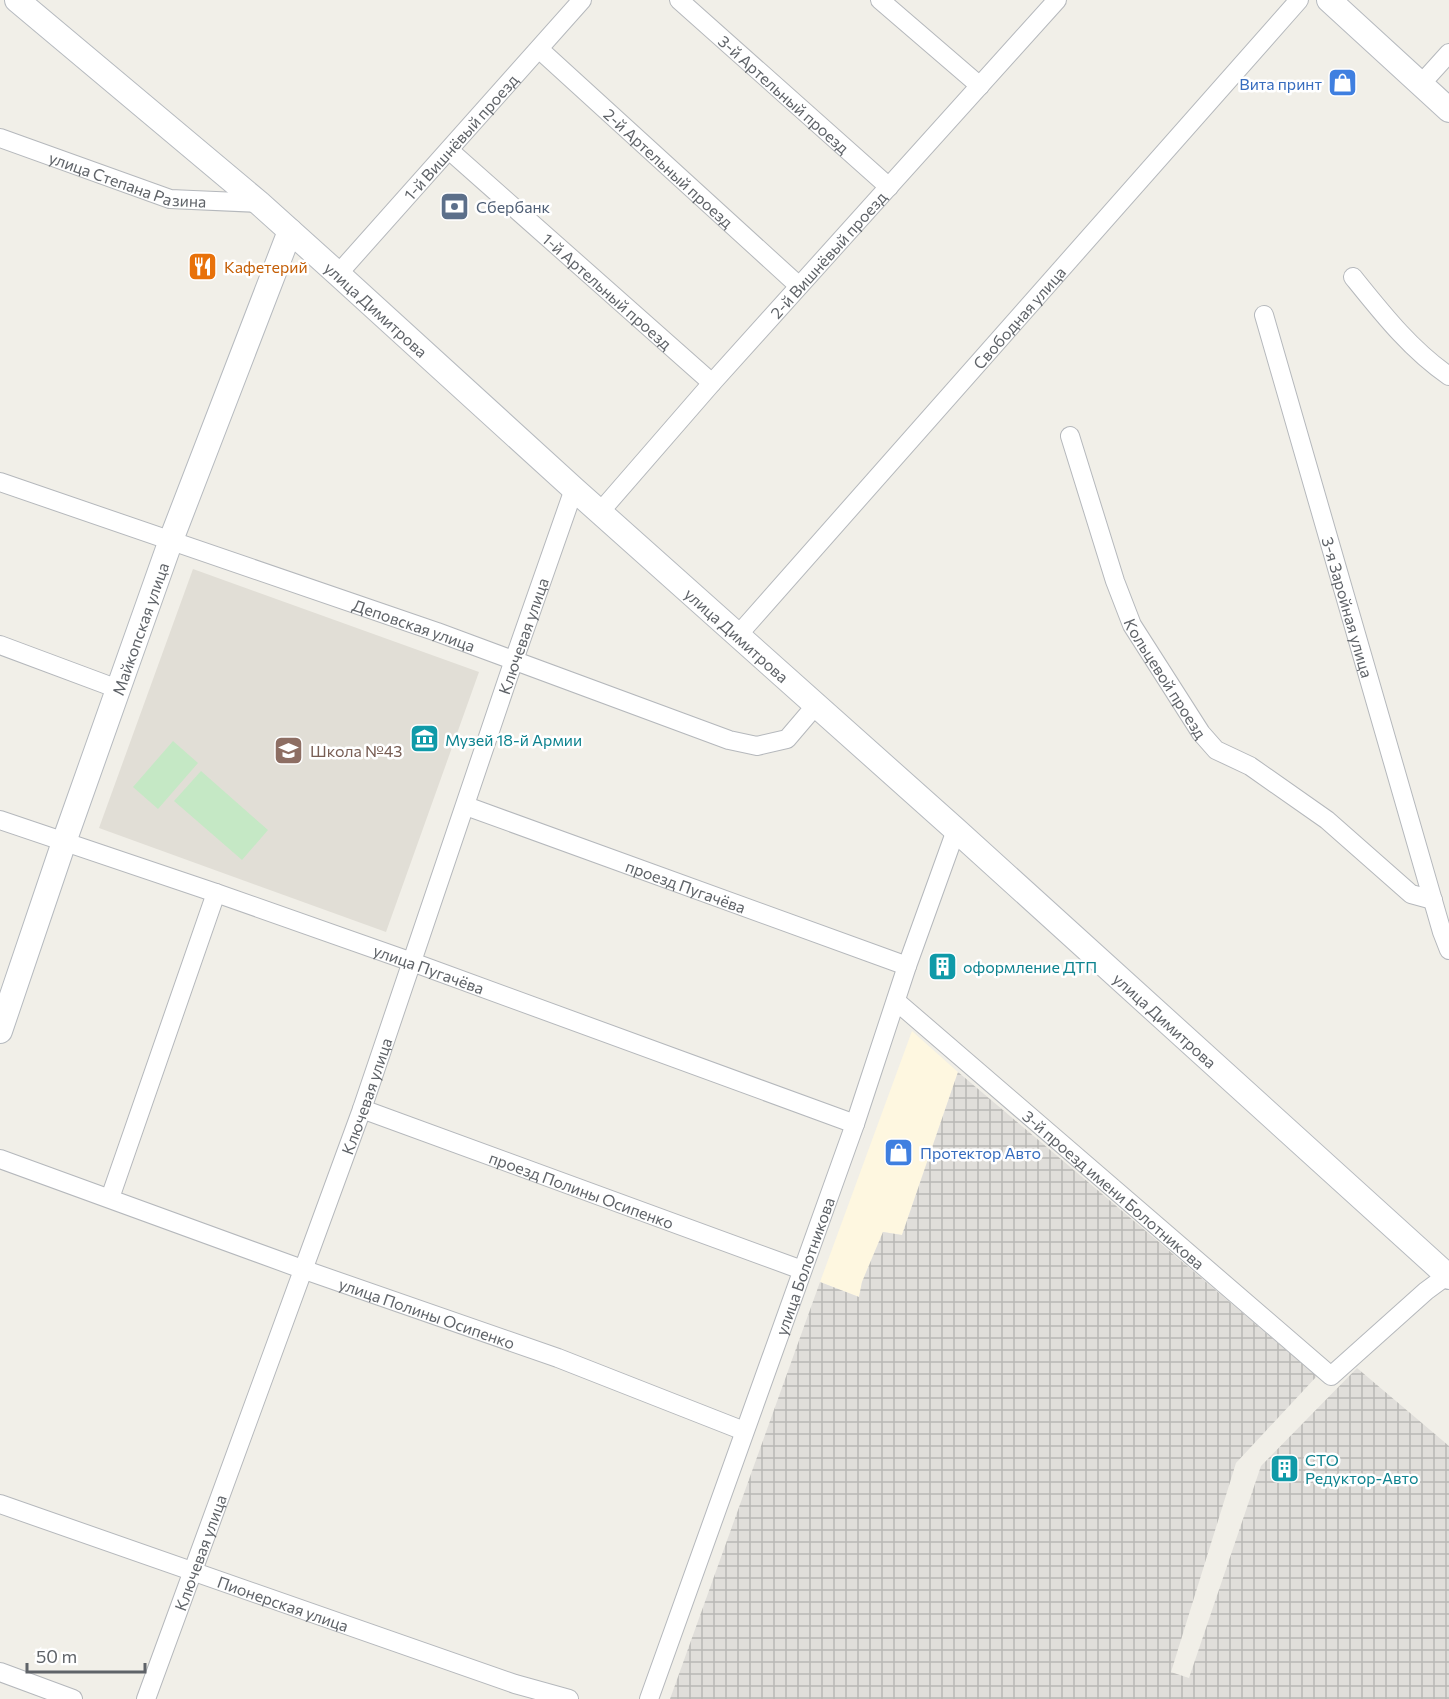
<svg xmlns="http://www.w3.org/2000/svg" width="1449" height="1699" font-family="Commissioner,sans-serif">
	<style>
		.commercial { fill: #fef7e0 }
		.industrial { fill: url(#industrial-grid) }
		.education { fill: #e1ded6 }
		.garden { fill: #c5e8c5 }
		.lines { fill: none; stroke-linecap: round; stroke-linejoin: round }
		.street-casing { stroke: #b5b8bc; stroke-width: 20 }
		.secondary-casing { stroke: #b6babf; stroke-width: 26 }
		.street { stroke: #fff; stroke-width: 18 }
		.secondary { stroke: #fff; stroke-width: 24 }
		.labels { text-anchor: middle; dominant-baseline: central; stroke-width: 5; stroke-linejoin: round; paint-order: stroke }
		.shop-label { font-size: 16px; fill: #366cbe; stroke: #fff; text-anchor: end }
		.street-label { font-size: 16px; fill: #5f6368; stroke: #fff }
		.service-label { font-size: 16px; fill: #4e5e75; stroke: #fff; text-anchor: start }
		.food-label { font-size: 16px; fill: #c56008; stroke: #fff; text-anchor: start }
		.culture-label { font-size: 16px; fill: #0d838f; stroke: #fff; text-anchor: start }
		.education-label { font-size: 16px; fill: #785e54; stroke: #fff; text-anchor: start }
	</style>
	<defs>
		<pattern id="industrial-grid" width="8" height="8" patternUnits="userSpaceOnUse" patternTransform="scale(1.5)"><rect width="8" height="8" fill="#e0deda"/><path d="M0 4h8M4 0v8" fill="none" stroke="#b9b8b5"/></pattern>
	</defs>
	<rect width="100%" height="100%" fill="#f1efe8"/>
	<path class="commercial" d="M912 1031 958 1072 902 1235 883 1232 862 1282 859 1297 820 1282Z"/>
	<path class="industrial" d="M958 1072 1317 1376 1236 1463 1171 1672 1189 1678 1261 1466 1357 1368 1449 1446V1699H670L820 1282 859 1297 862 1282 883 1232 902 1235Z"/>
	<path class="education" d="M193 569 479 672 386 932 99 828Z"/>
	<path class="garden" d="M173 741 198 763 158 809 133 787Z
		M201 771 268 830 242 860 174 801Z"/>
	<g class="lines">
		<defs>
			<g id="street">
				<path id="s1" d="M679 0 889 187"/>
				<path d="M880 0 980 86"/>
				<path id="s2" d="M539 49 799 286"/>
				<path d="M1421 84 1449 53"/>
				<path id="s3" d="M0 138 170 199 259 203"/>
				<path id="s4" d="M449 150 712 383"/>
				<path id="s5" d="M338 274 582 0"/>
				<path d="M1353 277C1382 313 1411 350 1449 376"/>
				<path id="s6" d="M1264 315 1442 932 1449 950"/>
				<path id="s7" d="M1070 436 1115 581 1132 625 1201 733 1216 750 1250 766 1327 820 1411 894 1433 900"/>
				<path id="s8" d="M0 482 437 632 729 740 757 746 787 739 816 705"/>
				<path id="s9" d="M600 512 712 383 1057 0"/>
				<path id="s10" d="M738 635 1299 0"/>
				<path d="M0 645 118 689"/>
				<path id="s11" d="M466 806 907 966"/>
				<path id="s12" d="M0 820 216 893 412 962 855 1124"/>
				<path id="s13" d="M896 1001 1331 1376 1426 1291 1449 1274"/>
				<path id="s14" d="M362 1109 802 1270"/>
				<path id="s15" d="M0 1159 302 1269 558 1358 744 1431"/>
				<path d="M110 1198 216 893"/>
				<path id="s16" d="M0 1504 515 1684 569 1699"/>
				<path d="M0 1672 73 1699"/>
				<path id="s17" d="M146 1699 362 1109 514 660 574 489"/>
				<path id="s18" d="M649 1699 855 1124 907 966 956 830"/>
			</g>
			<g id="secondary">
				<path id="s19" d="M17 0 259 203 338 274 574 489 956 830 1449 1277"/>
				<path d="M1329 0 1449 110"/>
				<path id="s20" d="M0 1031 64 842 171 540 290 231"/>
			</g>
		</defs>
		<use href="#street" class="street-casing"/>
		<use href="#secondary" class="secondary-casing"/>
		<use href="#street" class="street"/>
		<use href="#secondary" class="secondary"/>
	</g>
	<defs>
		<symbol id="shop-square" viewBox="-11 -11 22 22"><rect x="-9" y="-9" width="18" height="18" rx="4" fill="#3f7fe0" stroke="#fff"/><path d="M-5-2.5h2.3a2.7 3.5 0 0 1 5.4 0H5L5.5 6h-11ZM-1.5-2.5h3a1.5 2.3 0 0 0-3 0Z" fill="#fff"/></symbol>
		<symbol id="bank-square" viewBox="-11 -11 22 22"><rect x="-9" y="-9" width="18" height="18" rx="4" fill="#5c6f8a" stroke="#fff"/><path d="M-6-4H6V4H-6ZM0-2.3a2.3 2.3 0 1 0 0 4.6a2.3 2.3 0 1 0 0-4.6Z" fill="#fff"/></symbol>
		<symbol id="restaurant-square" viewBox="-11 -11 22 22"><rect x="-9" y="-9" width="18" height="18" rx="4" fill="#e8710a" stroke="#fff"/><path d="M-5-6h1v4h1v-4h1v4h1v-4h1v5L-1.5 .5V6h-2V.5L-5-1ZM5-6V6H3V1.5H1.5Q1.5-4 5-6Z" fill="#fff"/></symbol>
		<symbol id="museum-square" viewBox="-11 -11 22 22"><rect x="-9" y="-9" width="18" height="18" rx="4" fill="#0f9aa8" stroke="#fff"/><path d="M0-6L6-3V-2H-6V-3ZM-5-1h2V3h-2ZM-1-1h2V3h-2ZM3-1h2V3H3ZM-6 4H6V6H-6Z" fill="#fff"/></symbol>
		<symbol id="school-square" viewBox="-11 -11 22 22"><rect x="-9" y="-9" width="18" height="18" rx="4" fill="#8d6e63" stroke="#fff"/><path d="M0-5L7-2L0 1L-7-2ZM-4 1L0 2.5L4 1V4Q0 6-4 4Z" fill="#fff"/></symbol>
		<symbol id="building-square" viewBox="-11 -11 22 22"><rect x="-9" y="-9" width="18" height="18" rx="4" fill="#0f9aa8" stroke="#fff"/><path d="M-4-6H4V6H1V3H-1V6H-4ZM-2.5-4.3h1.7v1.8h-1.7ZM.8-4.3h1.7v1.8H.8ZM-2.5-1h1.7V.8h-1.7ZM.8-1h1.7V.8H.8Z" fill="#fff"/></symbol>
	</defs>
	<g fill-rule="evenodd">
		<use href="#shop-square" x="1326" y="66" width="33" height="33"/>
		<use href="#bank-square" x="438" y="190" width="33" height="33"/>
		<use href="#restaurant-square" x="186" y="250" width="33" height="33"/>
		<use href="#museum-square" x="408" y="722" width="33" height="33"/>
		<use href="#school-square" x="272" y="734" width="33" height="33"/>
		<use href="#building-square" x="926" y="950" width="33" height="33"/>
		<use href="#shop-square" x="882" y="1136" width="33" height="33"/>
		<use href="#building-square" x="1268" y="1452" width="33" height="33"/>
	</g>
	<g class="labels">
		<g class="shop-label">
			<text x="1322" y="83">Вита принт</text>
			<text x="920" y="1152" text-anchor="start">Протектор Авто</text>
		</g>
		<g class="street-label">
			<text stroke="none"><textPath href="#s1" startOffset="141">3-й Артельный проезд</textPath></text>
			<text stroke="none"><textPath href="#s5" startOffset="184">1-й Вишнёвый проезд</textPath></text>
			<text stroke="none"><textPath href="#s2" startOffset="176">2-й Артельный проезд</textPath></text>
			<text stroke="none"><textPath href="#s3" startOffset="135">улица Степана Разина</textPath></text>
			<text stroke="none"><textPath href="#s9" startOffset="344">2-й Вишнёвый проезд</textPath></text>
			<text stroke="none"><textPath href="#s4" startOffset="212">1-й Артельный проезд</textPath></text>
			<text stroke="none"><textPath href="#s19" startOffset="474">улица Димитрова</textPath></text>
			<text stroke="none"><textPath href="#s10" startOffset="424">Свободная улица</textPath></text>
			<text stroke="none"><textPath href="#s6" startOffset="304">3-я Заройная улица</textPath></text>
			<text stroke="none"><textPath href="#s8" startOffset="438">Деповская улица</textPath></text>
			<text stroke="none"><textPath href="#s20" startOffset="426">Майкопская улица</textPath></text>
			<text stroke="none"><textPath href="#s19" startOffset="960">улица Димитрова</textPath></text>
			<text stroke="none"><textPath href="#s17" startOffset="1128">Ключевая улица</textPath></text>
			<text stroke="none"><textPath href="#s7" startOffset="262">Кольцевой проезд</textPath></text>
			<text stroke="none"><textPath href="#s11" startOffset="234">проезд Пугачёва</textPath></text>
			<text stroke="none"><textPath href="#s12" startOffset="454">улица Пугачёва</textPath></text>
			<text stroke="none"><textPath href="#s19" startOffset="1536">улица Димитрова</textPath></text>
			<text stroke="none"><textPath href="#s17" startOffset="642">Ключевая улица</textPath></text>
			<text stroke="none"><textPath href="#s13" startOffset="288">3-й проезд имени Болотникова</textPath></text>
			<text stroke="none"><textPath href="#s14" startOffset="234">проезд Полины Осипенко</textPath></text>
			<text stroke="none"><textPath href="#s18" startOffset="460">улица Болотникова</textPath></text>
			<text stroke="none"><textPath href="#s15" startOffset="454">улица Полины Осипенко</textPath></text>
			<text stroke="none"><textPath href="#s17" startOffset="156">Ключевая улица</textPath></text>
			<text stroke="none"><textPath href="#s16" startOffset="300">Пионерская улица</textPath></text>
		</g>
		<g class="service-label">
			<text x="476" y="206">Сбербанк</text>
		</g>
		<g class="food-label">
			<text x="224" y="266">Кафетерий</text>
		</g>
		<g class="culture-label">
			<text x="445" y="739">Музей 18-й Армии</text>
			<text x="963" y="966">оформление ДТП</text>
			<text x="1305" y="1459">СТО<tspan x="1305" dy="18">Редуктор-Авто</tspan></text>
		</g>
		<g class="education-label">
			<text x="310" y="750">Школа №43</text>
		</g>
	</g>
	<path d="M27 1663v9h118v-9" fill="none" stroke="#5f6368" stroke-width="3"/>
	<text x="36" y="1663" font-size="18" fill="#5f6368" stroke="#ffffff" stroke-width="4.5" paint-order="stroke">50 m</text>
</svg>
